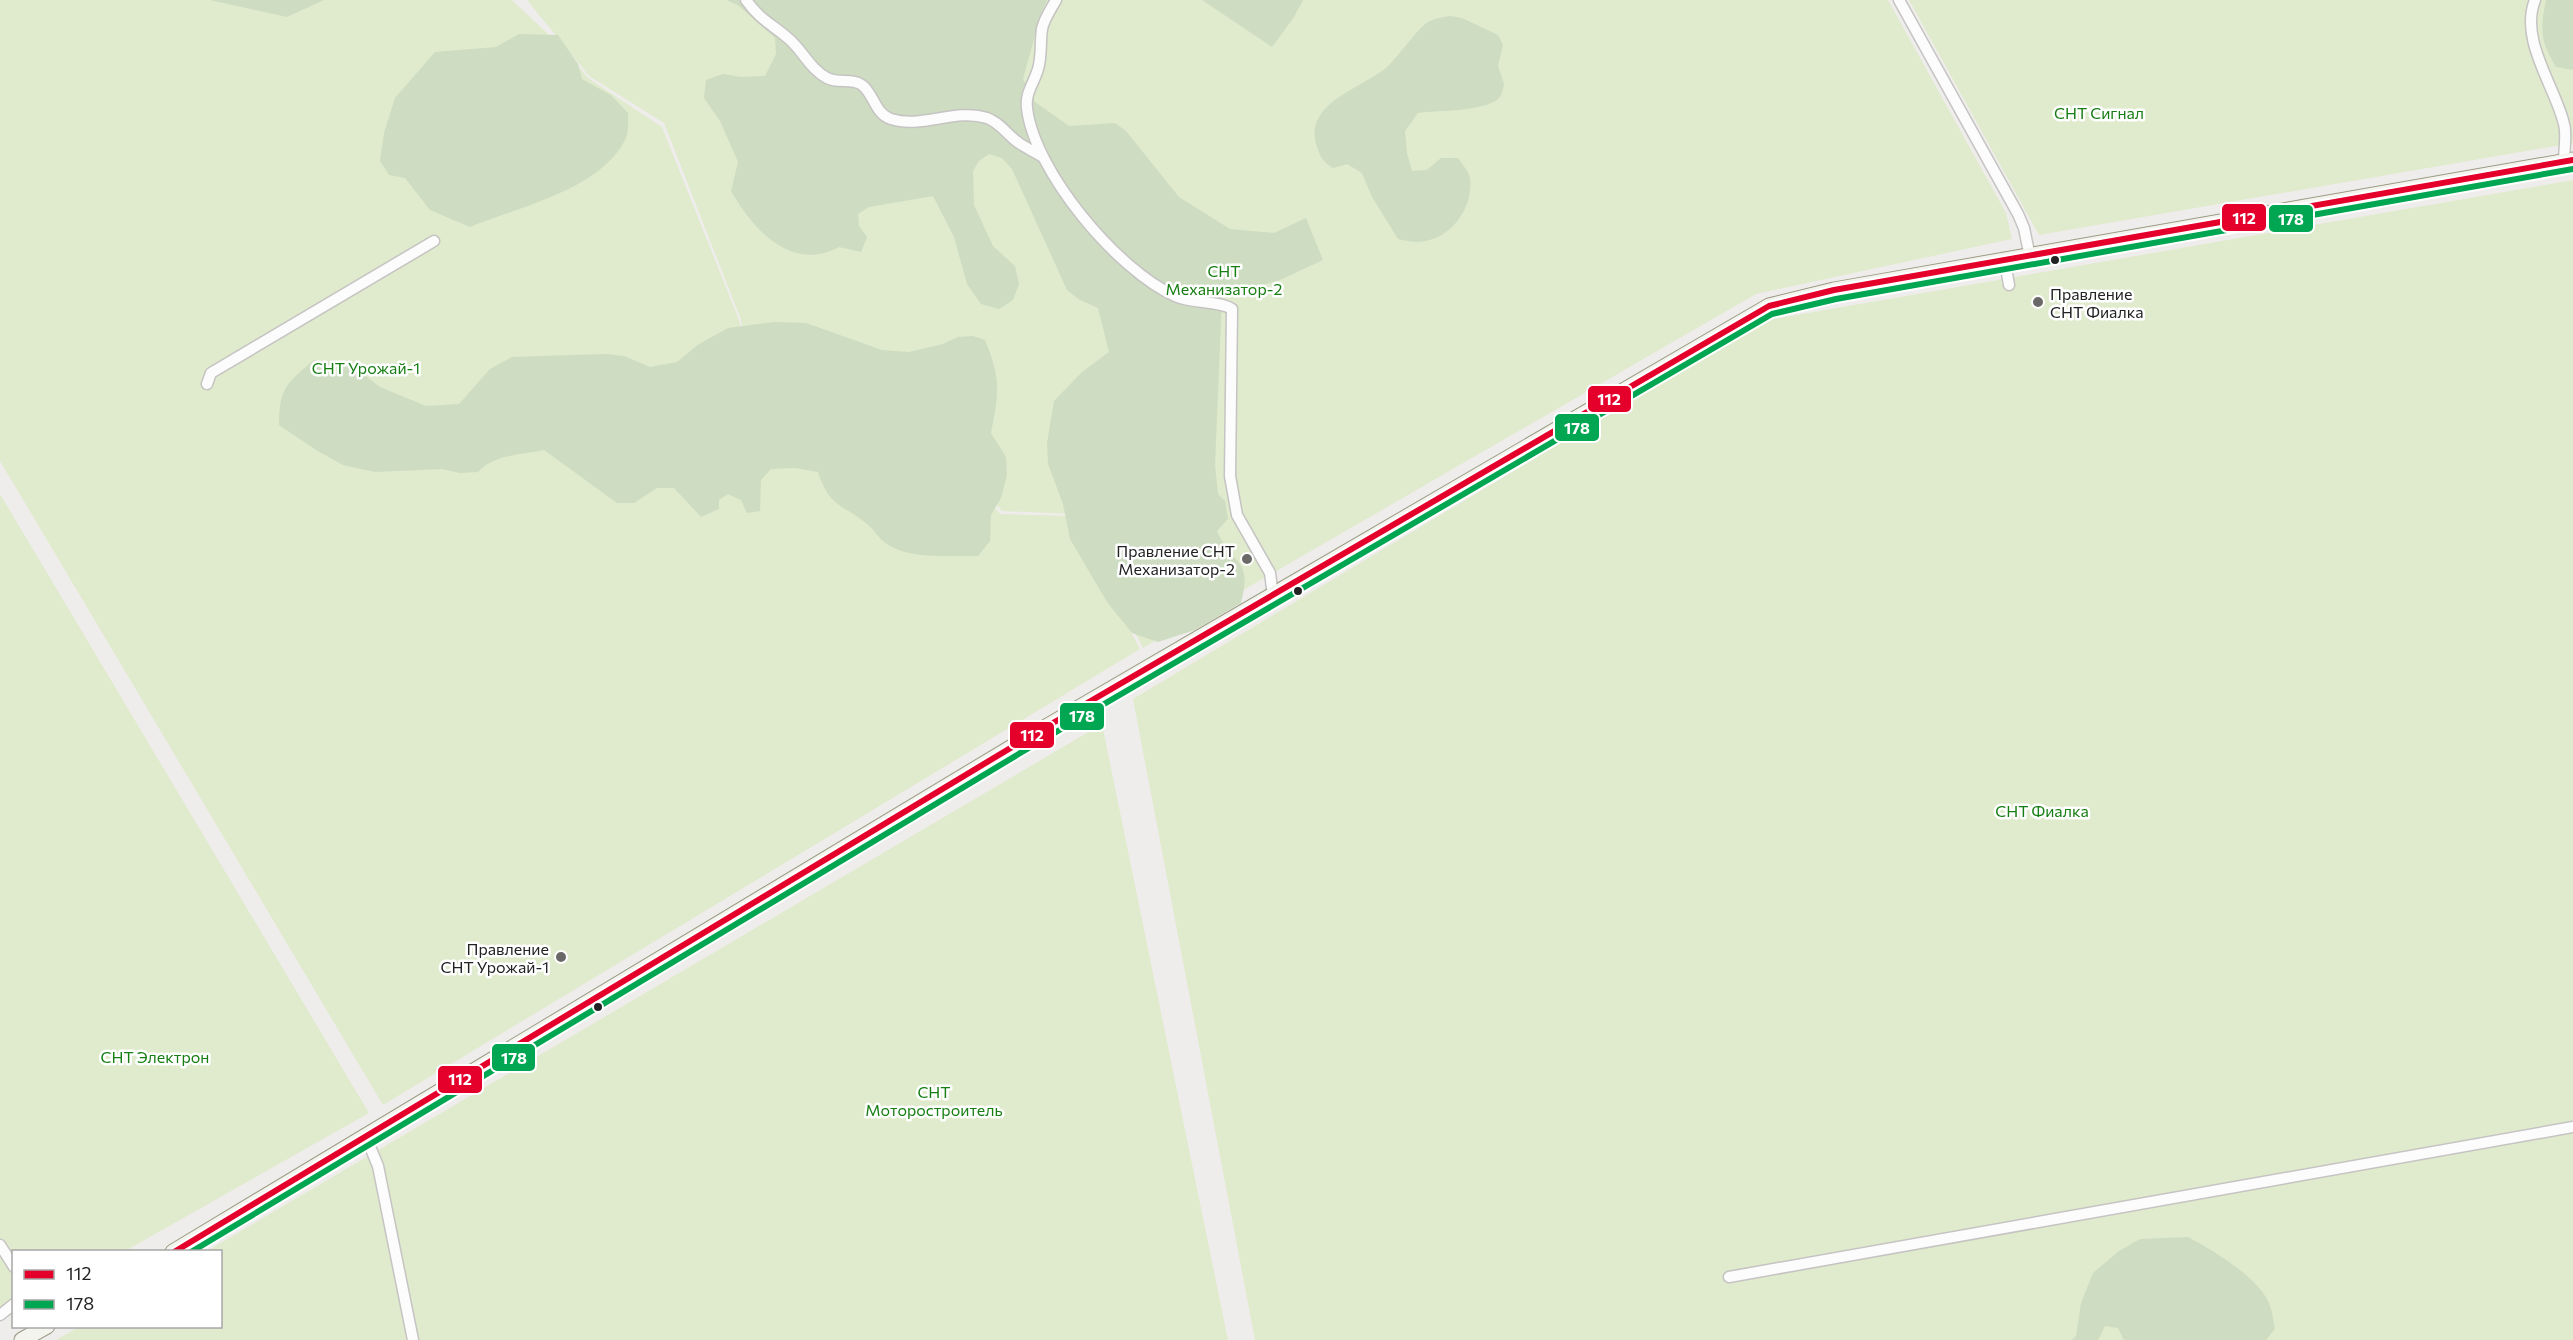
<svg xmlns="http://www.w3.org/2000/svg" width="2573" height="1340" font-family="Commissioner,sans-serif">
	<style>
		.grass { fill: #e0eacc }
		.forest { fill: #cedcc2 }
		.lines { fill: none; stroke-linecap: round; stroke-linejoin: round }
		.street-casing { stroke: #c5c4c3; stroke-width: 13 }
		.secondary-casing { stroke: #9a9983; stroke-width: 17 }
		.street { stroke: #fdfcfc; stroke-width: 10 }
		.secondary { stroke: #f4f4ee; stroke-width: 15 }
		.bus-1-casing { stroke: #fff; stroke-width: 10 }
		.bus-2-casing { stroke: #fff; stroke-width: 10 }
		.bus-1 { stroke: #e4002b; stroke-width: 6 }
		.bus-2 { stroke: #00a651; stroke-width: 6 }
		.bus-dot { fill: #222; stroke: #fff; stroke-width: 2 }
		.poi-dot { fill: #6a6968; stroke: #fff; stroke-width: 2 }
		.labels { text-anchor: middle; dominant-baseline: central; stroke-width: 5; stroke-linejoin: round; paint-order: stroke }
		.park-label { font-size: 16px; fill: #167e12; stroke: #fff }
		.poi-label { font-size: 16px; fill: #222; stroke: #fff; text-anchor: end }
		.line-badge { stroke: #fff; stroke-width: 2 }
		.badge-label { font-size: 16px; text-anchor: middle; font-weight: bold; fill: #fff }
	</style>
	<rect width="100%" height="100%" fill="#efedeb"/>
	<path class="grass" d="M0 0H512L566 51 588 78 662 127 739 320 750 369 965 471 1000 514 1069 516 1140 649 383 1105 0 461Z
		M527 0H1888L2006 213 2012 239 1756 294 1143 648 1072 514 1002 511 967 470 752 366 740 317 664 123 589 76Z
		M1909 0H2573V143L2039 235Z
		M2573 180V1340H1255L1133 699 1736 338 1773 319Z
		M0 494 369 1113 125 1251 14 1252 13 1314 0 1322Z
		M1102 724 1228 1340H56L79 1327 220 1326V1252L207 1251Z"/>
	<path class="forest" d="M210 0H324L287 17Z
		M727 0H1047L1041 14 1023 79 1035 102 1069 126 1115 123 1126 131 1179 197 1230 229 1274 233 1306 218 1323 260 1280 280 1222 297 1215 465 1218 494 1225 501 1228 519 1217 531C1232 567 1253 556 1241 603L1195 630 1158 642 1132 633 1107 602 1070 539 1063 504 1048 464 1047 443 1054 401 1082 372 1109 352 1098 308 1080 300 1067 290 1012 169 1002 158 989 154 979 161 973 171 974 205 993 246 1015 266 1019 284 1013 300 999 309 981 304 967 284 954 237 933 196 869 207 858 214 859 226 867 237 861 252 839 247C791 273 753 229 731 191L738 162 720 121 704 98 706 80 723 74 741 77 765 76 776 54 775 38 739 6Z
		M1202 0H1303L1294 17 1272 47Z
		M2546 0H2573V70L2556 67C2540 40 2540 31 2546 0Z
		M1450 16 1462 18 1498 35 1503 45 1498 66 1504 84C1503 89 1502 95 1499 98 1485 112 1438 110 1418 113L1405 131 1407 153 1412 171 1427 170 1441 158H1458C1462 164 1469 172 1470 178 1474 209 1449 242 1417 242 1411 242 1404 240 1398 239L1372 197 1362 173 1347 164 1333 168C1323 162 1321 158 1317 147 1302 103 1363 88 1387 67 1399 56 1417 29 1428 22 1433 19 1443 17 1450 16Z
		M519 34 558 35 578 64 582 79 611 95 628 113C628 121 629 133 625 140 600 190 518 207 470 227L430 210 405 178 389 175 380 161 384 133 395 98 435 52 496 47Z
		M774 322 806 323 882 350 909 352 943 344 958 337 973 336 985 340C1001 379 999 392 991 433L1006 457 1007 475 1001 498 991 515 990 541 978 556C949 555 907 561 883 541 877 536 873 528 867 524 841 503 830 508 818 472L795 468 771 469 761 480 760 511 747 513 741 500 728 494 719 500V509L701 517 674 488H657L634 503H617L544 450C521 455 495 454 478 472L460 473 442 469 375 472 343 465 316 450 279 425C279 388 287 383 314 360L353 366 380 387 426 406 459 404 490 369 512 357 605 354 624 356 650 367 677 362 699 344 728 328Z
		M2188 1237C2213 1251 2260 1277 2270 1306 2273 1313 2273 1321 2275 1329L2266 1340H2124L2118 1328 2105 1326 2098 1340H2072L2076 1336 2081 1303 2093 1273 2119 1251 2140 1239Z"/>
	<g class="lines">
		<defs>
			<path id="street" d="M746 0C760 20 772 24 789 39 803 51 810 69 827 78 838 84 852 78 862 85 874 94 875 114 891 119 922 129 955 108 987 118 1001 123 1007 135 1019 143 1026 148 1035 152 1043 157
				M1056 0C1051 9 1044 19 1042 29 1040 42 1042 56 1038 69 1034 83 1025 93 1027 108 1034 171 1117 270 1175 296 1191 304 1218 300 1232 309L1230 476 1237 515 1270 573 1273 596
				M1899 0 2018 214 2024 228 2030 257
				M2535 0C2519 40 2555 86 2564 124 2567 135 2564 150 2564 161
				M2005 262 2009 285
				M207 384 211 373 434 241
				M366 1137 378 1166 413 1340
				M0 1245 14 1267
				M1729 1277 2573 1127
				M0 1315 14 1304"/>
			<path id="secondary" d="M173 1252 1022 741 1769 306 1834 290 2573 160
				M22 1340 47 1326"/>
		</defs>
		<use href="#street" class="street-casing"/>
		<use href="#secondary" class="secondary-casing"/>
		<use href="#street" class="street"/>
		<use href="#secondary" class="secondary"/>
		<defs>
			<path id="bus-1" d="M174 1252 1022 741 1769 306 1834 290 2573 160"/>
			<path id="bus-2" d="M191 1252 1027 749 1772 314 1836 299 2573 169"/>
		</defs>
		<use href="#bus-1" class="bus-1-casing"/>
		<use href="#bus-2" class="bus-2-casing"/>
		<use href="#bus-1" class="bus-1"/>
		<use href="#bus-2" class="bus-2"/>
	</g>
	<g class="bus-dot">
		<circle cx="2055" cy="260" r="5"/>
		<circle cx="1298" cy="591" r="5"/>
		<circle cx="598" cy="1007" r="5"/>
	</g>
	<g class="poi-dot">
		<circle cx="2038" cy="302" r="6"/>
		<circle cx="1247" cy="559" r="6"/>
		<circle cx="561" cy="957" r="6"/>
	</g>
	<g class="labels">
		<g class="park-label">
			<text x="2099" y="112">СНТ Сигнал</text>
			<text x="1224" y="270">СНТ<tspan x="1224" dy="18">Механизатор-2</tspan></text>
			<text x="366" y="367">СНТ Урожай-1</text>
			<text x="2042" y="810">СНТ Фиалка</text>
			<text x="155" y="1056">СНТ Электрон</text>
			<text x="934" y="1091">СНТ<tspan x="934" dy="18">Моторостроитель</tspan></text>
		</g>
		<g class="poi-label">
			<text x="2050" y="293" text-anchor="start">Правление<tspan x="2050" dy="18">СНТ Фиалка</tspan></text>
			<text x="1235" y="550">Правление СНТ<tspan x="1235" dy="18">Механизатор-2</tspan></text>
			<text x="549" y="948">Правление<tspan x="549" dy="18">СНТ Урожай-1</tspan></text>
		</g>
	</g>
	<g class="line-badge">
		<rect x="2221" y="203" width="46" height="29" rx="6" fill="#e4002b"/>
		<rect x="2268" y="204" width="46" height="29" rx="6" fill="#00a651"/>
		<rect x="1587" y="385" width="45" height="28" rx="6" fill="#e4002b"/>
		<rect x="1554" y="413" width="46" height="29" rx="6" fill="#00a651"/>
		<rect x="1059" y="702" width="46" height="29" rx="6" fill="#00a651"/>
		<rect x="1009" y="721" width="46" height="28" rx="6" fill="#e4002b"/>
		<rect x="491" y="1043" width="45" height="29" rx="6" fill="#00a651"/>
		<rect x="437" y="1065" width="46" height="29" rx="6" fill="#e4002b"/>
	</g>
	<g class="badge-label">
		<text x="2244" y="224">112</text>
		<text x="2291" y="225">178</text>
		<text x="1609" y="405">112</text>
		<text x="1577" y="434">178</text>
		<text x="1082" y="722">178</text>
		<text x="1032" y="741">112</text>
		<text x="514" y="1064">178</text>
		<text x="460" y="1085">112</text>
	</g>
	<rect x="12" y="1250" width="210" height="78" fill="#ffffff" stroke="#a7a7a7" stroke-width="1.5"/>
	<rect x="24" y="1270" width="30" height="9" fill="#e4002b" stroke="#a7a7a7" stroke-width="1.5"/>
	<text x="66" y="1280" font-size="18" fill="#222222">112</text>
	<rect x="24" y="1300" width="30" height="9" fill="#00a651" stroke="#a7a7a7" stroke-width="1.5"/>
	<text x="66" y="1310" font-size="18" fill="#222222">178</text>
</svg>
